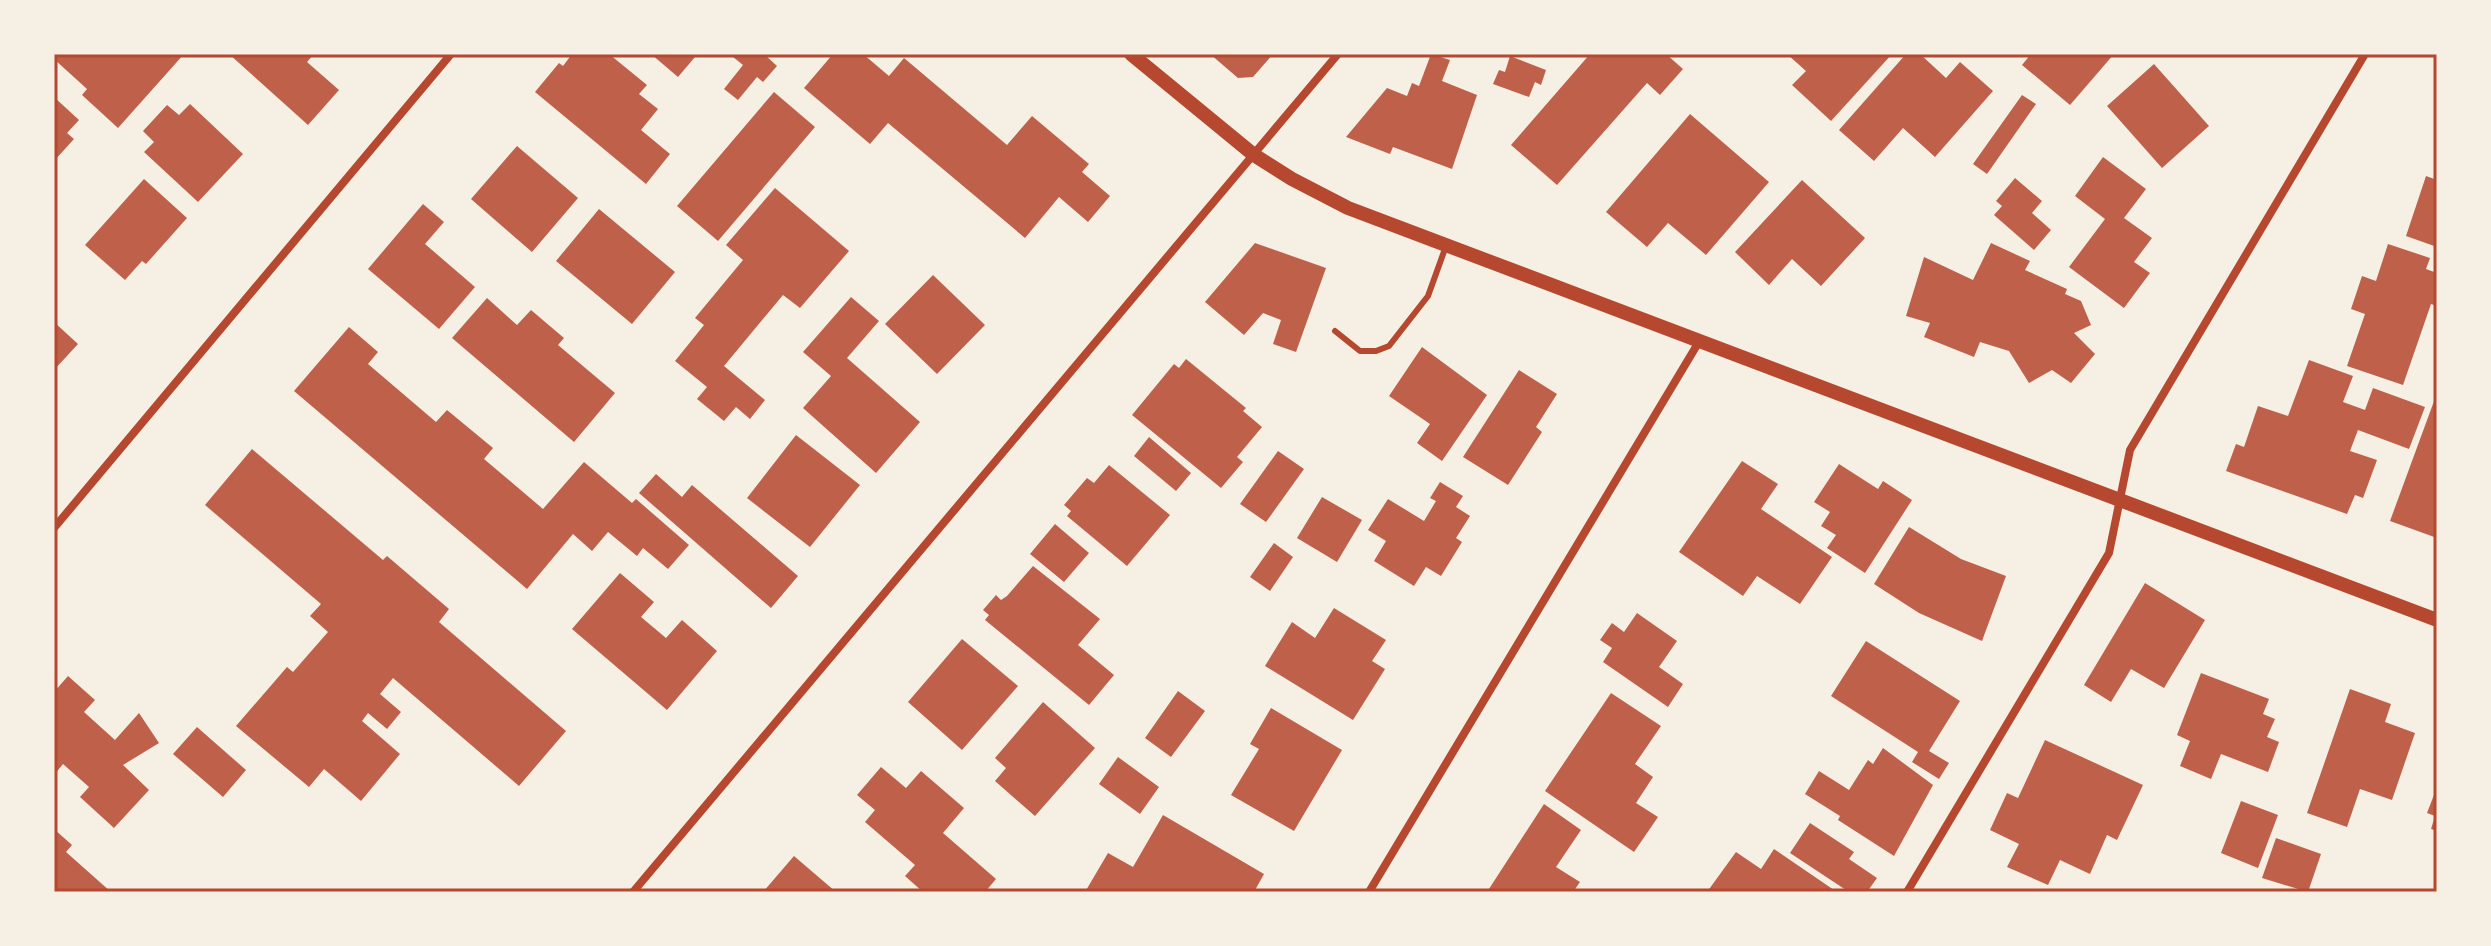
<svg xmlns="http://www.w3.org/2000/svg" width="2491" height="946" font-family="'PT Sans Narrow',sans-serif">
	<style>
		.building { fill: #bf614a }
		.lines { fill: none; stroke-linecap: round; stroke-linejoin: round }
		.service { stroke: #b5482f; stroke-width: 6 }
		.minor { stroke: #b5482f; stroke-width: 8 }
		.tertiary { stroke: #b5482f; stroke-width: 14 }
		.neatline { fill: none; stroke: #b5482f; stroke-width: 3 }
	</style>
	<rect width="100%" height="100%" fill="#f6efe4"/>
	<path class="building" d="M54 54H184L118 128 82 95 87 89 54 59Z
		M229 54H314L307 62 339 90 308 125Z
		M572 54H603L607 57 609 54 647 85 639 94 658 109 641 130 670 154 646 184 535 92 559 63 563 66Z
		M651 54H692L695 57 678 77Z
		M736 54H764L777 66 763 82 757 77 738 100 724 89 743 65 733 57Z
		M833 54H863L889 76 904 58 1007 145 1032 116 1089 164 1082 172 1110 196 1088 222 1059 197 1025 238 888 123 870 144 804 88Z
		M1210 54H1273L1253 77 1238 78Z
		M1431 54 1450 60 1442 81 1477 95 1452 169 1393 147 1390 154 1346 137 1387 88 1407 96 1412 83 1419 86Z
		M1590 54H1666L1683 69 1660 95 1647 83 1557 185 1511 145Z
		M1787 54H1892L1831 121 1792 85 1806 71Z
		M1906 54H1920L1946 78 1960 62 1993 91 1935 157 1903 128 1874 161 1839 130Z
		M2031 54H2114L2070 105 2022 65Z
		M1510 56 1546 70 1541 85 1535 82 1529 97 1493 84 1499 70 1505 72Z
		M2154 64 2209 126 2162 168 2107 106Z
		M774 92 815 127 718 241 677 206Z
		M2022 95 2036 104 1987 174 1973 164Z
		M54 97 79 120 67 133 74 139 54 161Z
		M190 104 243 154 198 202 144 152 154 142 143 131 167 105 179 115Z
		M1690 114 1769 182 1706 255 1668 223 1647 247 1606 212Z
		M517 146 578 198 532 252 471 199Z
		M2103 157 2146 189 2124 218 2152 238 2134 262 2150 273 2124 308 2069 267 2105 219 2075 196Z
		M2426 176 2437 180V247L2406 236Z
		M2015 178 2042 201 2032 213 2051 230 2034 250 1994 215 2002 206 1996 201Z
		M144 179 187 218 146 264 142 261 125 280 85 245Z
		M1802 180 1865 238 1821 286 1792 259 1769 285 1735 252Z
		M775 188 849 251 800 308 783 295 724 366 765 400 750 419 736 407 724 421 697 399 707 387 675 361 704 325 695 318 743 260 726 245Z
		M423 204 444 222 425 244 475 287 439 329 368 269Z
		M599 209 675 272 632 324 556 261Z
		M1255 243 1326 268 1296 352 1273 344 1281 320 1263 313 1244 335 1205 302Z
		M1991 243 2030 261 2025 270 2067 289 2065 294 2081 301 2091 325 2074 333 2095 354 2071 383 2052 370 2029 383 2009 351 1980 342 1974 357 1924 337 1930 323 1906 316 1924 257 1973 280Z
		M2388 244 2430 258 2426 269 2437 273V306L2431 304 2403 385 2347 366 2365 314 2351 309 2362 276 2376 281Z
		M933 275 985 325 937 374 885 324Z
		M851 297 879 321 847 358 920 422 876 473 803 408 831 376 803 352Z
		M487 298 517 325 531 310 564 338 558 345 615 393 574 442 452 338Z
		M54 322 78 344 54 370Z
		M349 327 378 352 368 364 436 422 447 410 493 448 484 459 543 509 584 462 632 503 636 499 689 545 668 569 643 548 637 556 608 532 592 551 573 534 527 589 294 391Z
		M1422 347 1487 395 1442 461 1417 443 1430 424 1389 396Z
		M1186 359 1246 408 1243 411 1262 427 1237 457 1243 462 1221 488 1132 415 1174 364 1179 368Z
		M2309 360 2353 376 2343 402 2365 410 2373 388 2425 407 2409 449 2358 430 2350 451 2377 460 2363 498 2355 495 2347 514 2226 471 2236 444 2244 447 2258 406 2288 416Z
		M1519 370 1557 394 1536 427 1542 432 1508 485 1463 457Z
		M2437 393V538L2390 521Z
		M796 435 860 485 810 547 747 498Z
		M1149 437 1191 473 1176 491 1134 456Z
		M252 449 383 560 387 556 449 609 439 622 566 731 519 786 393 678 380 694 401 712 387 729 368 713 362 721 400 754 361 801 324 769 309 787 236 726 287 667 293 672 328 632 310 616 321 604 205 505Z
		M1278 451 1304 469 1266 522 1240 504Z
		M1742 461 1778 484 1761 509 1832 557 1800 604 1757 576 1743 596 1679 552Z
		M1839 464 1878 489 1883 481 1912 500 1865 573 1827 548 1836 535 1821 526 1830 512 1814 502Z
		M1109 465 1170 515 1127 566 1067 516 1071 511 1064 505 1087 478 1094 483Z
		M656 474 682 497 692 485 798 576 771 608 639 493Z
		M1440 482 1463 496 1456 507 1470 516 1456 538 1462 542 1441 576 1426 567 1414 586 1374 561 1386 541 1368 530 1388 499 1424 521 1436 501 1430 498Z
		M1322 497 1362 520 1337 562 1297 538Z
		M1055 524 1089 553 1064 582 1030 554Z
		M1909 527 1961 559 2006 576 1982 641 1919 613 1874 584Z
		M1274 543 1293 557 1270 591 1250 577Z
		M1033 566 1100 619 1078 645 1114 675 1089 705 985 620 989 615 983 610 996 595 1001 600 1007 596Z
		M620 573 654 602 641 617 666 638 682 620 717 651 667 710 572 629Z
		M2145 583 2205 620 2164 688 2131 669 2111 702 2084 685Z
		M1334 608 1386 640 1372 661 1385 669 1353 720 1265 666 1292 622 1315 638Z
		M1637 613 1677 641 1659 667 1683 684 1668 707 1603 662 1612 648 1600 640 1612 623 1624 632Z
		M962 639 1018 686 962 750 908 702Z
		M1866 641 1960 701 1929 751 1949 763 1939 779 1912 762 1918 752 1831 696Z
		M2201 673 2269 699 2263 714 2275 719 2267 737 2279 742 2268 772 2221 754 2211 779 2180 766 2190 741 2177 735Z
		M68 676 95 700 84 712 115 740 139 713 159 743 123 765 149 790 114 828 80 797 89 787 63 764 54 775V692Z
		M2350 689 2391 704 2385 722 2415 733 2392 800 2360 789 2347 827 2307 813Z
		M1178 691 1205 711 1171 757 1145 738Z
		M1611 693 1661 726 1635 764 1653 777 1636 803 1658 817 1634 852 1545 791Z
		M1043 702 1095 748 1035 816 995 781 1006 768 995 758Z
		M1271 708 1342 750 1294 831 1231 795 1259 749 1250 744Z
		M197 727 246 770 223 797 173 754Z
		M2045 740 2143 785 2117 840 2107 835 2090 874 2060 860 2048 885 2007 867 2019 844 1990 830 2007 793 2018 798Z
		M1883 748 1933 785 1894 856 1838 820 1840 816 1805 794 1819 771 1849 790 1868 760 1873 764Z
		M1118 757 1159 787 1140 814 1099 784Z
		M881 767 906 788 921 771 964 808 943 833 996 879 985 892H923L905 876 915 865 865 822 875 810 857 795Z
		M2437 787V831L2431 829 2435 816 2427 813Z
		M2241 801 2278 815 2258 868 2221 853Z
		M1544 804 1581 830 1556 867 1580 882 1573 892H1487Z
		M1163 815 1264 874 1254 892H1085L1108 853 1133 867Z
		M1810 823 1854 852 1849 859 1877 878 1867 892H1849L1790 853Z
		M54 829 72 845 66 852 111 892H54Z
		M2276 838 2321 854 2308 892 2262 878Z
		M1774 849 1834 890 1833 892H1707L1736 852 1761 869Z
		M794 856 836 892H763Z"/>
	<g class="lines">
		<path class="service" d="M1335 331 1360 351H1376L1389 346 1428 296 1446 246"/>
		<path class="minor" d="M54 528 451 54
			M633 892 1338 54
			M1369 892 1700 340
			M1907 892 2109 553 2130 450 2365 54"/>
		<path class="tertiary" d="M1131 54 1254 155 1292 179 1348 208 2437 620"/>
	</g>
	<rect width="2491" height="946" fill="none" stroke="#f6efe4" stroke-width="112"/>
	<rect x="56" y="56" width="2379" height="834" class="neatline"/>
</svg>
